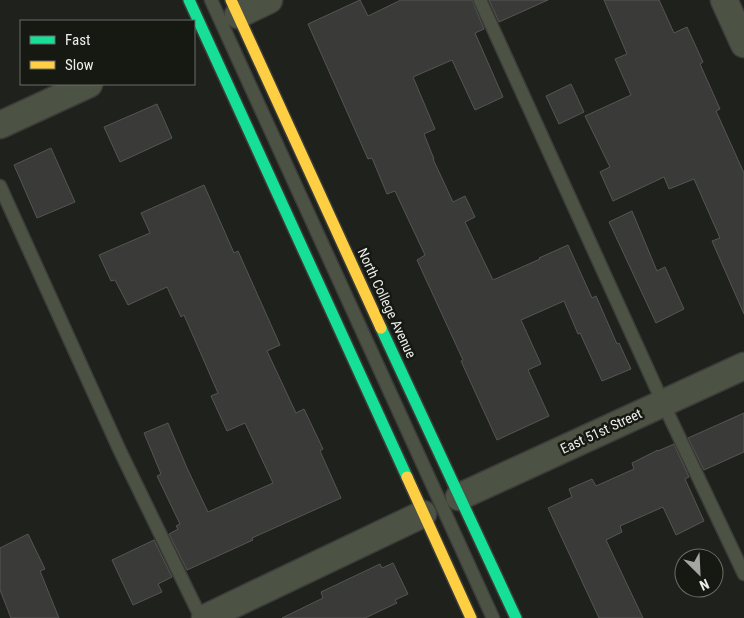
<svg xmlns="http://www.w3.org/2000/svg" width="744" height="618" font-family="'Roboto Condensed',sans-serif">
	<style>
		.building { fill: #3a3b38; stroke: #555653 }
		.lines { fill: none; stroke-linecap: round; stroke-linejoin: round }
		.lane-casing { stroke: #3c3d3a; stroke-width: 15 }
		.street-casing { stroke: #3c3d3a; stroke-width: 29 }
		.fast-casing { stroke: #3c3d3a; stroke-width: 14 }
		.slow-casing { stroke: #3c3d3a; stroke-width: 14 }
		.lane { stroke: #4d5344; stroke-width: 12 }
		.street { stroke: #4d5344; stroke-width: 26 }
		.fast { stroke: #16e098; stroke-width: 11 }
		.slow { stroke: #ffcf43; stroke-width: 11 }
		.labels { text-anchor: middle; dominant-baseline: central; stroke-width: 5; stroke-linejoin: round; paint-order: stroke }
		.street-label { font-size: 14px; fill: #ebede9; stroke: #161812 }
	</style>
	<rect width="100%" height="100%" fill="#1f211d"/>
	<path class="building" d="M360 0 368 16 401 0H472L484 29 475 33 503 97 475 110 452 60 413 77 435 129 424 134 434 159H433L453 202 465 196 475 217 465 222 493 280 540 259 539 258 568 245 592 298 596 296 617 344 619 343 631 369 602 381 580 333 578 334 564 301 521 320 541 364 528 370 549 416 497 440 461 361 463 360 417 260 425 255 395 191 387 194 372 158 368 159 308 24Z
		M489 0H548L499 22Z
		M604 0H659L674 33 687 27 703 62 700 64 720 109 716 111 744 173V314L712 241 720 238 694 179 669 189 664 177 613 201 600 172 610 167 585 116 631 95 615 59 627 54Z
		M571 84 584 112 559 124 546 96Z
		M157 104 172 138 120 162 104 127Z
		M51 148 75 202 37 218 14 165Z
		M204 185 234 253 238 251 280 345 267 351 296 413 304 409 323 449 320 451 341 498 252 538 253 540 187 570 169 534 178 529 176 526 180 524 157 476 161 474 144 433 168 423 187 468 208 512 273 483 245 423 227 431 211 396 218 393 184 315 181 317 167 287 128 305 115 280 111 281 99 255 150 233 141 213Z
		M632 211 657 271 665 267 684 309 656 323 609 222Z
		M744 413V452L704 470 688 438Z
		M674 444 689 477 685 479 704 521 676 535 663 507 620 526 622 532 606 540 643 618H599L548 508 572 497 569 489 592 479 596 486 634 469 632 463 658 450V451Z
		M28 534 45 569 40 571 59 618H11L0 590V548Z
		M154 540 172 577 158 584 162 592 133 605 112 560Z
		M393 563 408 594 395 600 397 603 365 618H282L323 598 321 592 380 564 382 568Z"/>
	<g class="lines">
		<defs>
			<path id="lane" d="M211 0 493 618
				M480 0 663 403 744 574
				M0 186 120 451 201 618"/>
			<path id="street" d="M724 0 744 44
				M238 15 269 0
				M0 125 89 84
				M459 497 744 366
				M205 618 423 514"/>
			<path id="fast" d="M189 0 407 477
				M381 328 516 618"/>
			<path id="slow" d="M231 0 381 328
				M407 477 471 618"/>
		</defs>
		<use href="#lane" class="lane-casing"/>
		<use href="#street" class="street-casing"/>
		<use href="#fast" class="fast-casing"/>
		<use href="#slow" class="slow-casing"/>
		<use href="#lane" class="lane"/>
		<use href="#street" class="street"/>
		<use href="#fast" class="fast"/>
		<use href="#slow" class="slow"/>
	</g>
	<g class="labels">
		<g class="street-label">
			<text transform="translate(387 303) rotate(65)">North College Avenue</text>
			<text transform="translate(601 431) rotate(-25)">East 51st Street</text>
		</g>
	</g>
	<rect x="20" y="20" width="175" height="65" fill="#161812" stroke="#6b6d68"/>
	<rect x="30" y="36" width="25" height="8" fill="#16e098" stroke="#6b6d68"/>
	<text x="65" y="45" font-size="15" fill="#ebede9">Fast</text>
	<rect x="30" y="61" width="25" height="8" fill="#ffcf43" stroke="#6b6d68"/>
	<text x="65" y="70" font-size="15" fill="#ebede9">Slow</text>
	<g transform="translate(699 573) rotate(156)"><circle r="24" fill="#161812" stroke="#6b6d68"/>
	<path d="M0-4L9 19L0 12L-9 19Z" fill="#a4a6a2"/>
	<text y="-8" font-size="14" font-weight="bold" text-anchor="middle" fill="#ebede9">N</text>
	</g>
</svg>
